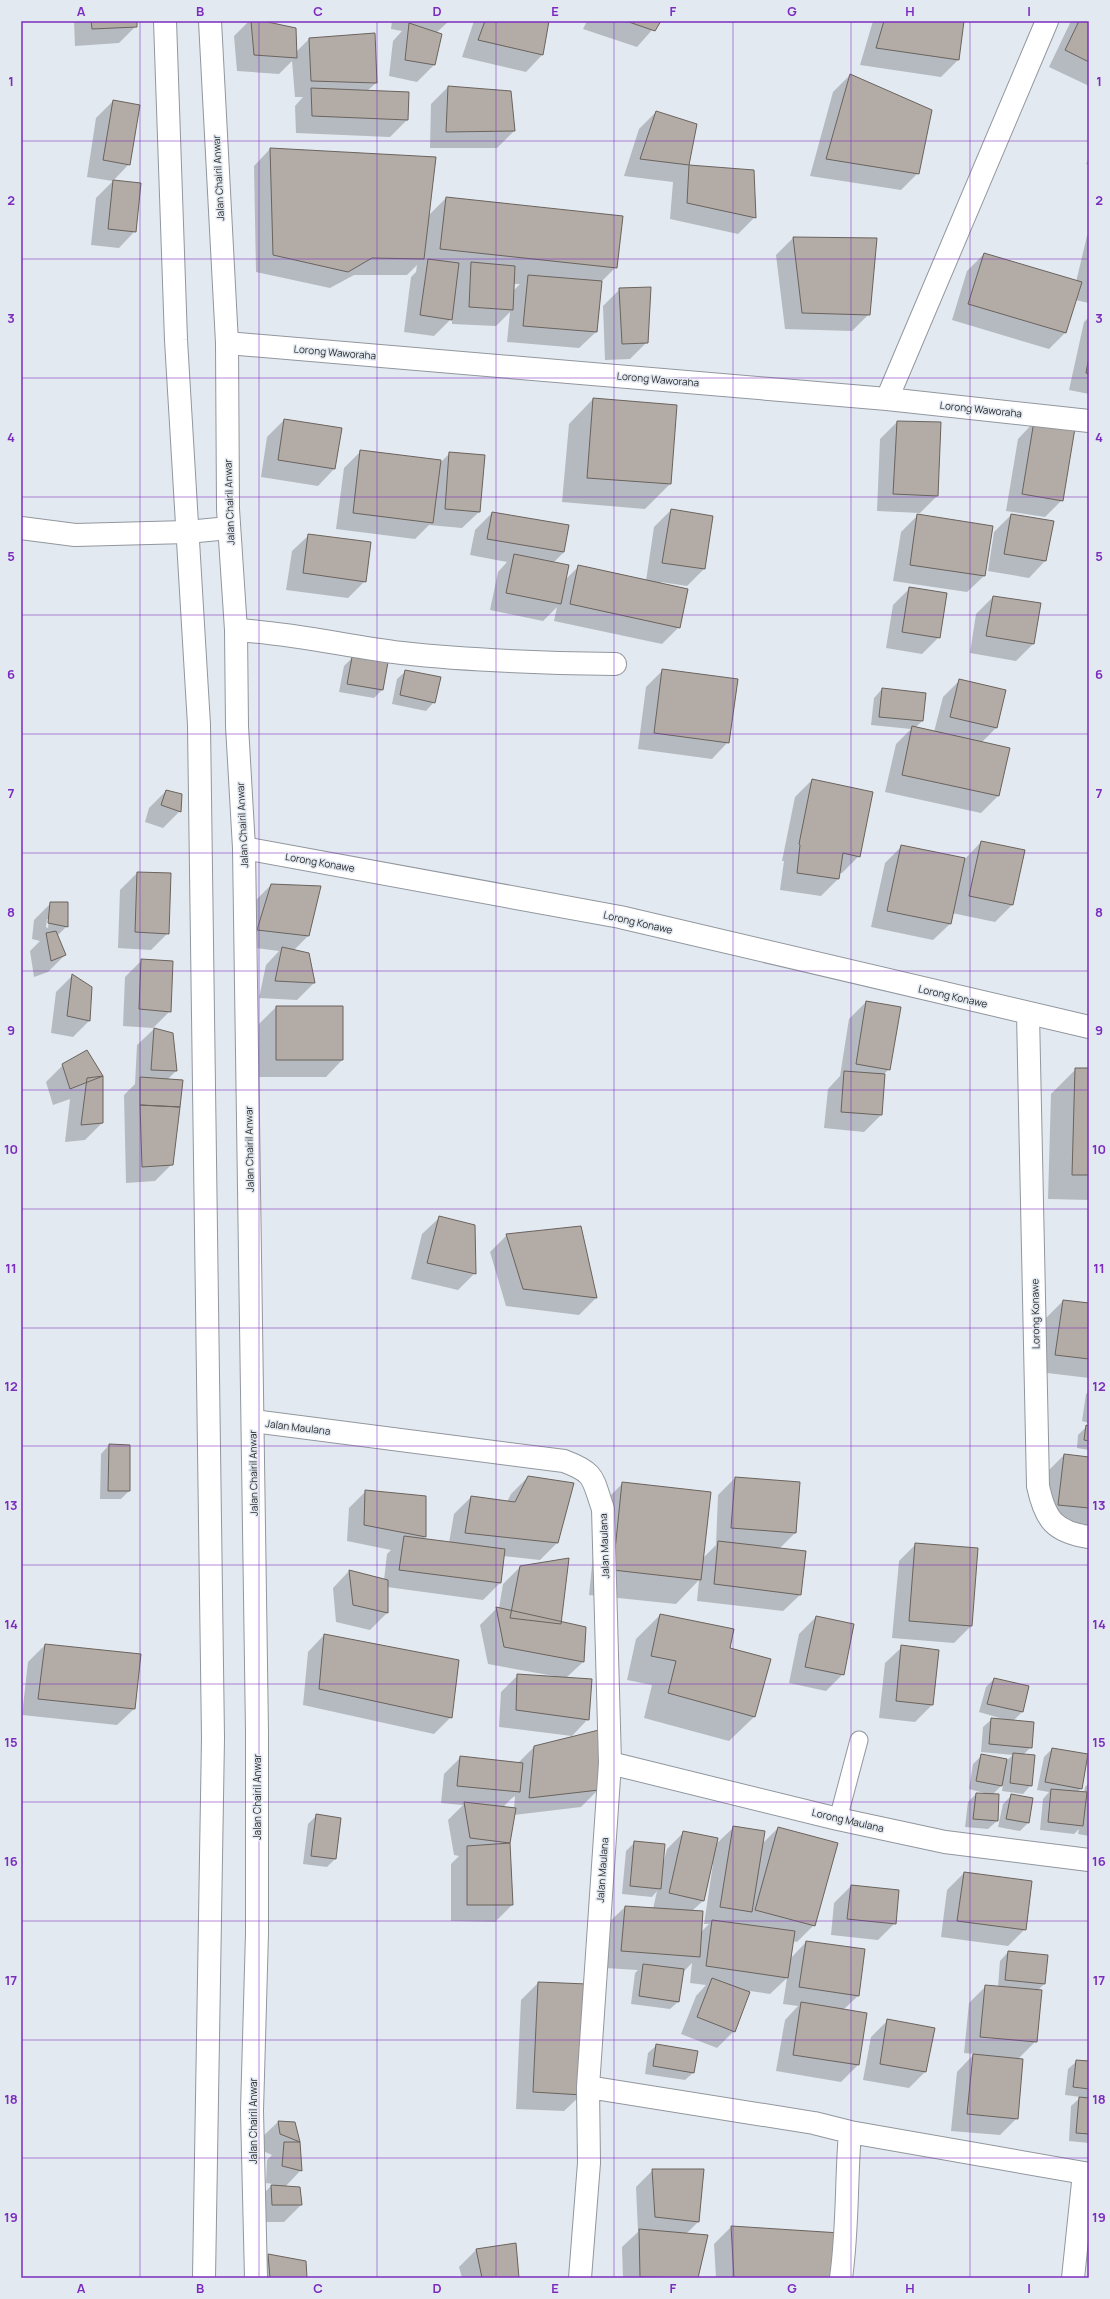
<svg xmlns="http://www.w3.org/2000/svg" width="1110" height="2299" font-family="Manrope,sans-serif">
	<style>
		.shadow { fill: #0003; fill-rule: evenodd }
		.building { fill: #b3aba6; stroke: #6a635e }
		.lines { fill: none; stroke-linecap: round; stroke-linejoin: round }
		.lane-casing { stroke: #92979e; stroke-width: 19 }
		.street-casing { stroke: #92979e; stroke-width: 24 }
		.secondary-casing { stroke: #92979e; stroke-width: 24 }
		.lane { stroke: #fff; stroke-width: 17 }
		.street { stroke: #fff; stroke-width: 22 }
		.secondary { stroke: #fff; stroke-width: 22 }
		.grid { fill: none; stroke: #7b2cbf; stroke-width: 1; stroke-opacity: 0.55 }
		.labels { text-anchor: middle; dominant-baseline: central; stroke-width: 3; stroke-linejoin: round; paint-order: stroke }
		.street-label { font-size: 10px; fill: #292b2d; stroke: #e3e9f0 }
		.neatline { fill: none; stroke: #7b2cbf; stroke-width: 1.5 }
		.grid-label { font-size: 13px; text-anchor: middle; font-weight: bold; fill: #7b2cbf }
	</style>
	<rect width="100%" height="100%" fill="#e3e9f0"/>
	<path class="shadow" d="M74 21H136V26L119 43 75 46Z
		M249 21H259L296 52 309 39 374 34 376 83 367 91 407 120 390 137 296 133 295 106 303 97H295L292 61 279 74 237 71 234 36Z
		M392 21H449L436 33 441 35 434 65 417 82 389 76 393 41 402 31 391 29Z
		M474 21H548L542 55 526 72 462 57Z
		M587 21H660L637 47 583 29Z
		M873 21H963L958 60 941 77 860 65Z
		M1071 21H1089V86L1049 67Z
		M850 75 918 173 901 190 810 176 833 92Z
		M448 87 514 131 497 148H430L431 104Z
		M113 101 129 164 113 181 140 184 135 231 119 248 91 245 96 198 113 181 87 177 96 118Z
		M656 112 696 124 688 166 753 171 755 217 738 234 670 219 673 182 624 176 639 129Z
		M270 149 428 216 446 198 616 267 600 283 596 332 579 348 507 342 510 312 496 326 452 324V318L434 336 404 332 411 277 416 272 417 265 407 275H354L330 288 256 272 254 166ZM513 284H520L513 291Z
		M1089 158V165L1086 164Z
		M1089 234V303L1075 300 1066 332 1049 349 952 320 967 271 984 254 1076 282 1087 236Z
		M793 238 869 314 852 331 785 329 776 255Z
		M620 289 647 342 630 359 605 360 603 306Z
		M1089 317V394L1069 390 1084 322Z
		M593 399 670 484 645 509 562 502 569 424Z
		M284 420 334 469 318 486 261 477 267 437Z
		M897 422 937 496 920 513 877 511 880 439Z
		M1034 422 1062 500 1045 517 1006 511 1018 439Z
		M361 451 439 464 450 453 479 512 462 528 429 525 415 539 336 529 344 468Z
		M671 510 712 516 704 569 687 586 661 582 679 627 662 644 554 621 557 607 543 621 490 610 498 572 507 562 470 555 475 530 492 513 568 526 564 552 553 563 565 580 579 566 646 581 654 527Z
		M918 515 984 576 967 592 893 581 901 532Z
		M1011 515 1045 561 1029 578 988 571 994 532Z
		M309 535 365 581 348 598 286 590 292 551Z
		M910 588 939 637 922 654 886 648 893 605Z
		M993 597 1033 644 1016 661 970 653 976 614Z
		M352 658 382 690 374 698 339 692 344 666Z
		M663 670 728 742 712 759 638 749 646 687Z
		M406 671 434 702 426 711 392 704 397 679Z
		M960 680 996 728 982 742 998 796 981 813 885 792 896 744 911 729 871 725 874 698 882 689 922 721 915 728 934 732 943 697Z
		M812 780 859 856 842 873H839L838 879 821 896 780 890 784 861H782L795 797Z
		M166 791 180 811 163 828 145 822 149 808Z
		M981 842 1012 905 995 922 952 913 950 924 933 940 871 927 885 863 902 846 965 859Z
		M137 873 168 933 151 950 118 948 120 890Z
		M271 885 320 887 308 936 293 951 308 954 314 983 297 1000 259 998 266 965 279 951 241 946 254 902Z
		M51 903 67 926 57 936 65 955 48 972 34 977 30 951 40 941 32 939 34 920ZM47 919H49L48 928 46 927Z
		M142 960 170 1011 153 1028 123 1026 125 977Z
		M72 976 89 1021 73 1037 51 1033 56 992Z
		M866 1002 889 1069 884 1074 881 1115 864 1132 824 1128 828 1089 840 1076 849 1019Z
		M276 1007 342 1060 326 1077H259V1024Z
		M154 1029 172 1034 176 1071 167 1080 172 1164 155 1181 126 1183 124 1095 135 1084 137 1045Z
		M86 1051 102 1123 85 1140 65 1142 70 1099 53 1105 46 1082 63 1065Z
		M1076 1069H1089V1200L1048 1199 1051 1094Z
		M439 1218 475 1273 458 1290 411 1279 422 1234Z
		M580 1227 596 1298 579 1315 506 1306 490 1252 507 1235Z
		M1063 1301 1089 1304V1378L1039 1372 1046 1318Z
		M1089 1391V1423L1082 1421 1086 1394Z
		M1087 1426 1089 1427V1450L1077 1448 1078 1435Z
		M109 1445 129 1491 121 1499H100L101 1454Z
		M1064 1455 1089 1458V1527L1041 1521 1047 1472Z
		M528 1477 557 1543 540 1560 503 1556 500 1583 483 1600 387 1587V1613L370 1630 336 1622 333 1588 349 1571 384 1580 387 1554 391 1550 347 1541 349 1508 366 1491 425 1497V1537L422 1539 449 1543 454 1514 471 1497 507 1502 511 1494Z
		M735 1478 799 1483 795 1533 779 1549 800 1595 783 1611 697 1601 699 1580 676 1604 589 1595 598 1508 623 1483 703 1558 716 1545 718 1495Z
		M916 1544 977 1549 971 1626 954 1643 892 1638 899 1561Z
		M520 1567 560 1622 583 1662 566 1678 588 1719 572 1736 499 1727 501 1692 518 1675 554 1676 488 1664 480 1625 497 1608H499L503 1584Z
		M660 1615 729 1649 770 1660 754 1717 729 1741 644 1718 652 1685 627 1680 636 1639Z
		M816 1617 843 1674 826 1691 789 1683 799 1634Z
		M324 1635 451 1717 434 1734 303 1705 308 1652Z
		M45 1645 134 1709 117 1725 22 1715 28 1662Z
		M902 1647 932 1705 915 1722 879 1718 885 1663Z
		M994 1679 1022 1712 1013 1721 1031 1747 1023 1755 1031 1785 1023 1794 1002 1791 1003 1784 992 1795H998L997 1821 988 1829 965 1827 968 1802 976 1794H988L969 1789 973 1764 982 1755 1005 1762 1013 1755 981 1752 983 1727 992 1719 1010 1721 979 1712 986 1687Z
		M534 1747 598 1790 581 1807 514 1815 509 1843 512 1905 495 1922 451 1921V1864L459 1856 454 1855 448 1820 463 1805 441 1803 444 1774 461 1757 518 1763ZM515 1796 514 1809 503 1807 511 1799Z
		M1052 1749 1081 1788 1077 1793H1084L1085 1787 1089 1783V1836L1078 1834 1079 1829 1074 1834 1040 1830 1043 1799 1049 1792 1037 1790 1044 1757Z
		M1011 1796 1032 1799 1028 1823 1020 1831 998 1827 1003 1804Z
		M317 1815 340 1818 335 1859 327 1867 303 1864 308 1824Z
		M734 1827 762 1844 778 1828 814 1925 797 1942 792 1941 790 1959 806 1942 858 1996 843 2010 858 2065 841 2082 776 2071 785 2020 798 2006 783 2004 787 1978 770 1994 750 1991 734 2031 717 2048 681 2034 696 1996 706 1985 690 1983 692 1963 682 1973 679 2001 670 2009 631 2004 635 1973 638 1970 605 1968 608 1923 625 1907 653 1909 657 1891 652 1897 622 1894 626 1851 635 1842 664 1860 667 1849 684 1832 716 1844ZM712 1864H713L704 1924H709L700 1933 692 1911 704 1900Z
		M964 1873 1025 1929 1008 1946 941 1937 947 1890Z
		M851 1886 895 1923 878 1940 831 1935 834 1903Z
		M1008 1952 1047 1956 1044 1984 1038 1990 1036 2041 1018 2059 1017 2118 1000 2135 951 2131 957 2072 974 2054 964 2053 969 2003 986 1986 998 1987 1000 1961Z
		M538 1983 581 2095 564 2111 516 2109 521 2000Z
		M888 2020 926 2071 909 2088 863 2080 871 2037Z
		M657 2045 694 2072 685 2080 645 2074 648 2053Z
		M1077 2061 1089 2062V2143L1069 2141 1071 2106 1081 2097 1065 2095 1068 2069Z
		M278 2122 295 2123 299 2142 301 2170 285 2187 301 2205 284 2222H256L254 2203 273 2184 266 2183 267 2160 272 2155 263 2151 261 2138Z
		M653 2170 698 2222 686 2234 707 2236 697 2278H623L622 2247 638 2232 636 2187Z
		M731 2227 829 2278H716L714 2244Z
		M476 2250 518 2278H462L459 2267Z
		M268 2256 306 2278H252V2272Z"/>
	<path class="building" d="M91 21H137V27L92 29Z
		M251 21H263L296 28 297 58 254 55Z
		M485 21H549L543 55 478 40Z
		M626 21H661L655 31Z
		M884 21H964L959 60 876 48Z
		M1079 21H1089V62L1065 50Z
		M409 23 442 34 435 65 405 60Z
		M375 33 377 83 311 81 309 38Z
		M850 74 932 110 919 174 826 159Z
		M448 86 511 91 515 131 446 132Z
		M311 88 409 92 408 120 312 116Z
		M113 100 140 105 130 165 103 160Z
		M656 111 697 124 689 165 640 159Z
		M270 148 436 157 424 259 372 258 348 272 273 255Z
		M689 165 754 170 756 218 687 203Z
		M113 180 141 183 136 232 108 229Z
		M446 197 623 216 617 268 440 249Z
		M793 237 877 238 870 315 802 313Z
		M984 253 1082 282 1066 333 968 304Z
		M428 259 459 263 452 320 420 315Z
		M471 262 515 266 513 310 469 307Z
		M528 275 602 281 597 332 523 326Z
		M651 287 648 343 622 344 619 288Z
		M1089 357V374L1086 373Z
		M593 398 677 405 671 484 587 478Z
		M284 419 342 428 335 469 278 460Z
		M897 421 941 422 938 496 893 494Z
		M1034 421 1075 428 1063 501 1022 494Z
		M360 450 441 460 433 523 353 513Z
		M449 452 485 455 480 512 445 509Z
		M671 509 713 516 705 569 662 563Z
		M492 512 569 525 564 552 487 539Z
		M917 514 993 526 985 576 910 565Z
		M1011 514 1054 521 1046 561 1004 554Z
		M308 534 371 542 366 582 303 573Z
		M514 554 569 565 561 604 506 593Z
		M578 565 688 589 680 628 570 604Z
		M909 587 947 593 940 638 902 632Z
		M993 596 1041 603 1034 644 986 636Z
		M352 657 388 662 383 690 347 684Z
		M662 669 738 679 729 743 654 733Z
		M405 670 441 677 435 703 400 695Z
		M959 679 1006 690 997 728 950 717Z
		M882 688 926 693 923 721 879 717Z
		M912 726 1010 748 999 796 902 775Z
		M812 779 873 792 860 857 843 853 839 879 797 873 800 845 799 844Z
		M166 790 182 794 181 812 161 805Z
		M981 841 1025 850 1013 905 969 896Z
		M901 845 965 858 951 924 887 911Z
		M137 872 171 873 169 934 135 932Z
		M271 884 321 886 309 936 257 930Z
		M50 902H68V927L48 923Z
		M56 931 66 955 51 961 46 933Z
		M282 947 309 953 315 983 275 981Z
		M141 959 173 961 171 1012 139 1009Z
		M72 974 92 987 90 1021 67 1016Z
		M866 1001 901 1007 890 1070 856 1064Z
		M276 1006H343V1060H276Z
		M154 1028 173 1033 177 1071 151 1070Z
		M87 1050 103 1076 70 1089 62 1064Z
		M1075 1068H1089V1175H1072Z
		M844 1071 885 1074 882 1115 841 1112Z
		M103 1076V1123L81 1125 87 1078Z
		M140 1077 183 1080 180 1107 140 1105Z
		M140 1105 180 1107 173 1165 142 1167Z
		M439 1216 475 1225 476 1274 427 1263Z
		M581 1226 597 1298 523 1289 506 1234Z
		M1063 1300 1089 1303V1359L1055 1355Z
		M1086 1425 1089 1426V1441L1084 1440Z
		M109 1444 130 1445V1491H108Z
		M1064 1454 1089 1457V1508L1058 1505Z
		M528 1476 574 1483 558 1543 465 1533 471 1496 515 1502Z
		M735 1477 800 1482 796 1533 731 1528Z
		M622 1482 711 1492 701 1580 613 1570Z
		M365 1490 426 1496V1537L364 1525Z
		M404 1536 505 1549 501 1583 399 1570Z
		M718 1541 806 1551 801 1595 714 1584Z
		M915 1543 978 1548 972 1626 909 1621Z
		M569 1558 561 1624 510 1618 520 1566Z
		M349 1570 388 1580V1613L353 1605Z
		M496 1607 586 1627 584 1662 504 1647Z
		M660 1614 734 1629 730 1648 771 1659 755 1717 668 1693 676 1661 651 1656Z
		M816 1616 854 1624 844 1675 805 1667Z
		M324 1634 459 1660 452 1718 319 1689Z
		M45 1644 141 1654 135 1709 38 1699Z
		M901 1645 939 1650 933 1705 896 1701Z
		M517 1674 592 1679 589 1720 516 1710Z
		M994 1678 1029 1686 1023 1712 987 1704Z
		M991 1718 1034 1722 1032 1748 989 1744Z
		M603 1729 599 1790 529 1798 534 1746Z
		M1052 1748 1088 1754 1082 1789 1045 1782Z
		M1013 1753 1035 1755 1032 1786 1010 1783Z
		M981 1754 1007 1759 1002 1786 976 1781Z
		M460 1756 523 1763 520 1792 457 1786Z
		M1051 1789 1087 1792 1083 1826 1048 1822Z
		M976 1793 999 1794 998 1821 973 1819Z
		M1011 1794 1033 1798 1029 1823 1006 1819Z
		M464 1802 516 1808 510 1843 470 1838Z
		M316 1814 341 1818 336 1859 311 1856Z
		M733 1826 765 1831 752 1912 720 1907Z
		M778 1827 838 1843 815 1926 755 1910Z
		M683 1831 718 1838 704 1901 669 1893Z
		M634 1841 665 1844 661 1889 630 1886Z
		M510 1843 513 1905H467V1846Z
		M964 1872 1032 1881 1026 1930 957 1921Z
		M851 1885 899 1890 896 1924 847 1919Z
		M625 1906 703 1911 700 1957 621 1951Z
		M712 1920 795 1931 788 1978 706 1966Z
		M806 1941 865 1949 859 1996 799 1987Z
		M1008 1951 1048 1955 1045 1984 1005 1980Z
		M643 1964 684 1969 679 2002 639 1996Z
		M712 1978 750 1992 735 2032 697 2017Z
		M538 1982 587 1984 582 2095 533 2092Z
		M985 1985 1042 1990 1037 2042 980 2037Z
		M801 2002 867 2013 859 2065 793 2055Z
		M887 2019 935 2028 926 2072 880 2064Z
		M656 2044 698 2051 694 2073 653 2066Z
		M973 2054 1023 2059 1018 2119 967 2114Z
		M1076 2060 1089 2061V2089L1073 2087Z
		M1079 2097 1089 2098V2134L1076 2133Z
		M278 2121 295 2122 300 2142 280 2134Z
		M284 2142H300L302 2171 282 2166Z
		M652 2169H704L699 2222 655 2217Z
		M271 2185 300 2187 302 2205H272Z
		M731 2226 840 2233 830 2278H734Z
		M639 2229 708 2235 698 2278 640 2277Z
		M516 2243 519 2278H482L476 2249Z
		M268 2254 306 2261 307 2278H270Z"/>
	<g class="lines">
		<defs>
			<path id="lane" d="M838 1819 859 1740"/>
			<path id="street" d="M227 343 887 399 1089 421
				M887 399 1047 21
				M21 528 75 535 187 532 229 528
				M236 630C292 633 346 646 402 653 473 661 544 663 615 664
				M244 848 620 917 1089 1027
				M1028 1014 1038 1486C1045 1519 1054 1532 1089 1537
				M253 1421 564 1461C596 1473 592 1478 603 1509L610 1763 588 2087 589 2163 580 2278
				M610 1763 838 1819 945 1842 1089 1860
				M588 2087 814 2123 850 2132
				M841 2278C848 2229 846 2181 850 2132L1084 2173
				M1073 2278 1084 2173 1089 2174"/>
			<path id="secondary" d="M165 21 176 340 199 725 213 1738 204 2278
				M210 21 227 343 228 509 236 630 237 726 244 848 257 1732V1933L252 2111 256 2278"/>
		</defs>
		<use href="#lane" class="lane-casing"/>
		<use href="#street" class="street-casing"/>
		<use href="#secondary" class="secondary-casing"/>
		<use href="#lane" class="lane"/>
		<use href="#street" class="street"/>
		<use href="#secondary" class="secondary"/>
	</g>
	<path class="grid" d="M140 21V2278M259 21V2278M377 21V2278M496 21V2278M614 21V2278M733 21V2278M851 21V2278M970 21V2278M21 141H1089M21 259H1089M21 378H1089M21 497H1089M21 615H1089M21 734H1089M21 853H1089M21 971H1089M21 1090H1089M21 1209H1089M21 1328H1089M21 1446H1089M21 1565H1089M21 1684H1089M21 1802H1089M21 1921H1089M21 2040H1089M21 2158H1089"/>
	<g class="labels">
		<g class="street-label">
			<text transform="translate(218 178) rotate(-93)">Jalan Chairil Anwar</text>
			<text transform="translate(335 352) rotate(5)">Lorong Waworaha</text>
			<text transform="translate(658 379) rotate(5)">Lorong Waworaha</text>
			<text transform="translate(981 409) rotate(6)">Lorong Waworaha</text>
			<text transform="translate(229 502) rotate(-92)">Jalan Chairil Anwar</text>
			<text transform="translate(242 825) rotate(-93)">Jalan Chairil Anwar</text>
			<text transform="translate(320 862) rotate(10)">Lorong Konawe</text>
			<text transform="translate(638 922) rotate(13)">Lorong Konawe</text>
			<text transform="translate(953 996) rotate(13)">Lorong Konawe</text>
			<text transform="translate(249 1149) rotate(-91)">Jalan Chairil Anwar</text>
			<text transform="translate(1035 1314) rotate(-91)">Lorong Konawe</text>
			<text transform="translate(298 1427) rotate(7)">Jalan Maulana</text>
			<text transform="translate(253 1473) rotate(-91)">Jalan Chairil Anwar</text>
			<text transform="translate(604 1546) rotate(-92)">Jalan Maulana</text>
			<text transform="translate(257 1797) rotate(-90)">Jalan Chairil Anwar</text>
			<text transform="translate(848 1820) rotate(13)">Lorong Maulana</text>
			<text transform="translate(602 1870) rotate(-86)">Jalan Maulana</text>
			<text transform="translate(253 2121) rotate(-90)">Jalan Chairil Anwar</text>
		</g>
	</g>
	<rect width="1110" height="2299" fill="none" stroke="#e3e9f0" stroke-width="44"/>
	<rect x="22" y="22" width="1066" height="2255" class="neatline"/>
	<g class="grid-label">
		<text x="81" y="16">A</text>
		<text x="200" y="16">B</text>
		<text x="318" y="16">C</text>
		<text x="437" y="16">D</text>
		<text x="555" y="16">E</text>
		<text x="673" y="16">F</text>
		<text x="792" y="16">G</text>
		<text x="910" y="16">H</text>
		<text x="1029" y="16">I</text>
		<text x="11" y="86">1</text>
		<text x="1099" y="86">1</text>
		<text x="11" y="205">2</text>
		<text x="1099" y="205">2</text>
		<text x="11" y="323">3</text>
		<text x="1099" y="323">3</text>
		<text x="11" y="442">4</text>
		<text x="1099" y="442">4</text>
		<text x="11" y="561">5</text>
		<text x="1099" y="561">5</text>
		<text x="11" y="679">6</text>
		<text x="1099" y="679">6</text>
		<text x="11" y="798">7</text>
		<text x="1099" y="798">7</text>
		<text x="11" y="917">8</text>
		<text x="1099" y="917">8</text>
		<text x="11" y="1035">9</text>
		<text x="1099" y="1035">9</text>
		<text x="11" y="1154">10</text>
		<text x="1099" y="1154">10</text>
		<text x="11" y="1273">11</text>
		<text x="1099" y="1273">11</text>
		<text x="11" y="1391">12</text>
		<text x="1099" y="1391">12</text>
		<text x="11" y="1510">13</text>
		<text x="1099" y="1510">13</text>
		<text x="11" y="1629">14</text>
		<text x="1099" y="1629">14</text>
		<text x="11" y="1747">15</text>
		<text x="1099" y="1747">15</text>
		<text x="11" y="1866">16</text>
		<text x="1099" y="1866">16</text>
		<text x="11" y="1985">17</text>
		<text x="1099" y="1985">17</text>
		<text x="11" y="2104">18</text>
		<text x="1099" y="2104">18</text>
		<text x="11" y="2222">19</text>
		<text x="1099" y="2222">19</text>
		<text x="81" y="2293">A</text>
		<text x="200" y="2293">B</text>
		<text x="318" y="2293">C</text>
		<text x="437" y="2293">D</text>
		<text x="555" y="2293">E</text>
		<text x="673" y="2293">F</text>
		<text x="792" y="2293">G</text>
		<text x="910" y="2293">H</text>
		<text x="1029" y="2293">I</text>
	</g>
</svg>
